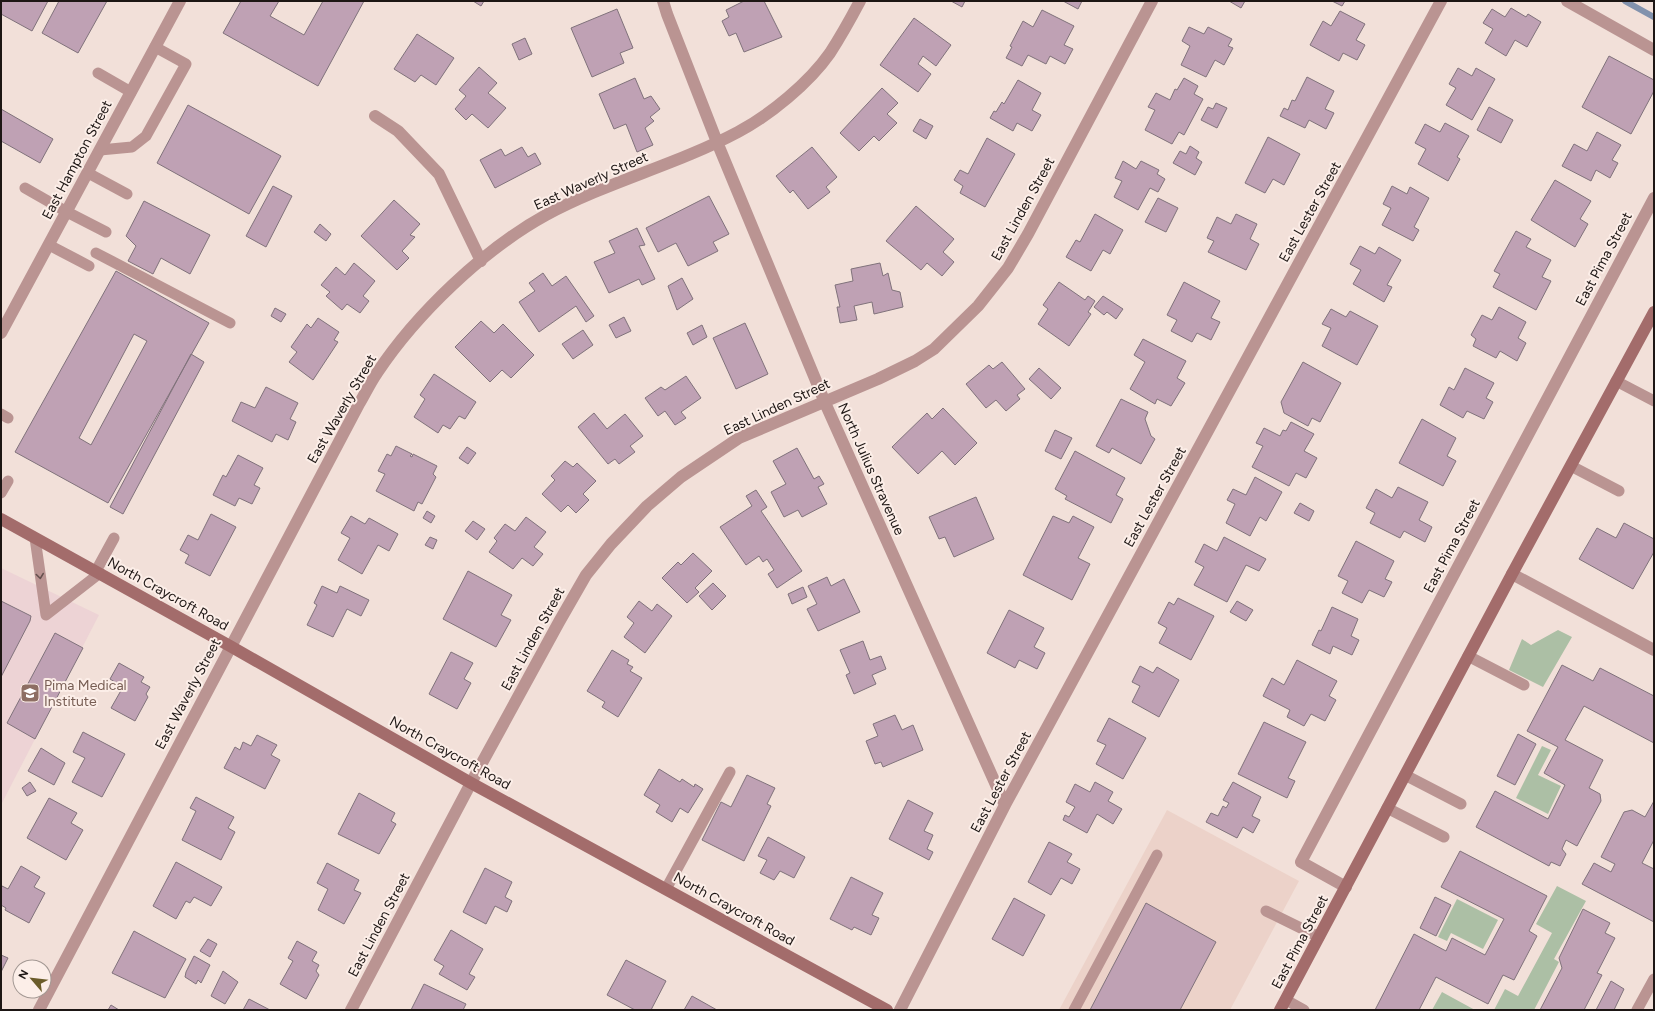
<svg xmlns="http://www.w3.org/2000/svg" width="1655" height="1011" font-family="Figtree,sans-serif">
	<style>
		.built { fill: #ecd2c9 }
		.education { fill: #edd3d5 }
		.green { fill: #acbfa5 }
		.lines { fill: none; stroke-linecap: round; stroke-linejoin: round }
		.stream { stroke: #8292ad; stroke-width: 6 }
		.building { fill: #bfa1b4; stroke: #80727b; fill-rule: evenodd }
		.lane { stroke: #ba9492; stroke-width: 11 }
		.street { stroke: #ba9492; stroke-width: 12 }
		.secondary { stroke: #a36c6b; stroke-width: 12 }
		.oneway { stroke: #644f4d }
		.labels { text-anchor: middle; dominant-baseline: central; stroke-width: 4; stroke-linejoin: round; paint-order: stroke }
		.street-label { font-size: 14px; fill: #1d1614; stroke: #fceee8 }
		.education-label { font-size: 14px; fill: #785e54; stroke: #fceee8; text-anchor: start }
	</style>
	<rect width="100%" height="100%" fill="#f2e0d9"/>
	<path class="built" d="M1167 810 1299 881 1230 1010H1059Z"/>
	<path class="education" d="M1 568 99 615 1 805Z"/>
	<path class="green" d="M1558 630 1572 637 1543 687 1509 670 1522 639 1531 645Z
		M1542 746 1551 750 1538 775 1561 786 1548 814 1516 798Z
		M1557 886 1586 901 1554 959 1559 962 1534 1010H1494L1505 989 1518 996 1552 933 1536 924Z
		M1457 899 1498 920 1483 949 1451 933 1447 941 1438 937Z
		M1442 992 1475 1010H1432Z"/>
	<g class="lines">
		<path class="stream" d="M1625 1 1654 17"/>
	</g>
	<path class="building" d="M1 1H48L32 31 1 14Z
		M59 1H107L78 53 42 33Z
		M241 1H279L270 16 304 35 323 1H364L318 86 223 33Z
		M473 1H484L481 6Z
		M744 1H764L782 37 744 52 736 33 729 36 722 21 729 17 726 10Z
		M951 1H965L962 7Z
		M1063 1H1082L1078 9Z
		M1229 1H1245L1241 8Z
		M1332 1H1345L1342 6Z
		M1511 8 1526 17 1528 14 1541 22 1527 47 1515 40 1506 56 1485 43 1493 29 1483 23 1492 9 1505 17Z
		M617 9 633 48 620 53 624 63 592 77 571 28Z
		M1042 10 1074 26 1064 45 1073 49 1065 64 1050 56 1046 64 1028 55 1022 66 1006 58 1012 47 1010 46 1023 21 1033 27Z
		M1340 11 1365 24 1356 40 1365 45 1357 60 1343 53 1339 61 1310 45 1323 21 1331 26Z
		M914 18 951 45 936 66 923 56 918 64 931 74 918 92 880 65Z
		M1189 27 1204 34 1208 27 1232 39 1228 46 1233 48 1224 65 1215 60 1206 77 1181 65 1190 46 1182 41Z
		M417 34 454 58 436 85 421 75 415 82 394 69Z
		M525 38 532 54 519 60 512 44Z
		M1609 56 1654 80V91L1631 134 1582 107Z
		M479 67 497 83 488 93 506 108 488 128 472 114 466 120 455 109 466 96 459 90Z
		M1458 68 1472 76 1476 68 1495 79 1472 120 1446 105 1456 88 1449 84Z
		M1307 77 1334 91 1325 109 1334 113 1326 129 1309 120 1305 128 1280 116 1284 108 1288 110 1292 100 1295 101Z
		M635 78 644 99 651 96 660 109 650 117 654 121 645 128 653 145 637 152 626 124 614 129 599 94Z
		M1184 78 1198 86 1194 94 1203 99 1184 135 1179 132 1172 144 1145 130 1155 110 1148 107 1156 93 1170 100 1175 89 1177 90Z
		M1018 80 1041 93 1032 110 1041 115 1032 131 1017 123 1013 131 990 118 994 111 996 112 1002 102 1004 104Z
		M882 88 898 103 887 114 897 123 879 141 874 136 859 151 840 133Z
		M1216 103 1227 108 1217 128 1201 120 1208 107 1213 109Z
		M188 105 281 156 249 214 157 163Z
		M1489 107 1513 120 1501 143 1477 130Z
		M1 109 53 139 40 163 1 141Z
		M920 119 933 126 926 139 913 131Z
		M1445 123 1469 136 1457 157 1460 159 1448 181 1418 164 1426 149 1415 143 1425 124 1440 132Z
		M1597 132 1621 145 1612 160 1618 163 1610 178 1596 170 1591 181 1562 166 1574 144 1587 151Z
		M1268 137 1300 154 1284 185 1273 179 1265 193 1245 183Z
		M987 138 1015 154 985 207 960 193 963 186 954 180 960 170 968 174Z
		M1190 146 1199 152 1196 158 1202 162 1195 175 1173 163 1180 151 1186 154Z
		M522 147 528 157 535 153 541 164 495 188 480 160 501 149 505 156Z
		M812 147 837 177 826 187 830 192 808 209 793 190 790 193 776 176Z
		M1123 161 1136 169 1141 161 1159 170 1157 174 1165 179 1158 192 1150 188 1138 210 1114 197 1122 181 1115 178Z
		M1555 180 1591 201 1580 219 1588 224 1575 247 1531 220Z
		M273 186 292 196 266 247 246 236Z
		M1392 186 1407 194 1410 187 1429 198 1414 227 1419 230 1413 241 1382 225 1391 208 1383 204Z
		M709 196 729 234 713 242 718 251 688 266 676 243 658 252 646 228Z
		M1158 198 1178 208 1166 232 1145 222Z
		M394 200 420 224 410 235 415 237 402 251 409 258 397 270 361 236Z
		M144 201 210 235 190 274 161 258 153 274 128 261 136 246 126 236Z
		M916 206 954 239 943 252 954 262 942 276 927 263 921 270 886 241Z
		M1095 214 1123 230 1110 254 1103 250 1091 271 1066 257 1076 240 1080 242Z
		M1236 214 1257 224 1250 239 1259 244 1246 270 1208 252 1214 241 1207 238 1217 217 1231 224Z
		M320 224 331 234 326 241 314 232Z
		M637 228 645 245 639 246 655 279 642 285 639 279 609 293 594 262 615 253 609 241Z
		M1516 231 1531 239 1526 247 1551 260 1542 277 1551 281 1536 310 1493 287 1500 274 1494 271Z
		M1360 246 1375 254 1379 247 1401 260 1387 285 1392 287 1384 302 1353 284 1361 270 1350 264Z
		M354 263 375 281 363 296 369 301 360 313 347 304 342 310 326 296 330 292 321 285 336 267 345 275Z
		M880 263 883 276 888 273 892 290 900 292 903 307 874 314 872 302 854 306 857 320 840 323 837 307H840L835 285 853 281 851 269Z
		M116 271 209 323 108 503 15 452ZM134 334 147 341 91 445 79 438Z
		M543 273 552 286 566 276 594 316 586 322 576 306 539 332 519 302 535 291 529 283Z
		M682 278 693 299 677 310 668 286Z
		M1059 282 1085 300 1088 296 1095 301 1088 312 1091 314 1069 346 1038 324 1048 309 1043 305Z
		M1184 282 1220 301 1211 318 1220 322 1211 340 1197 333 1192 342 1171 331 1177 320 1167 315Z
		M1103 296 1123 309 1116 319 1107 312 1104 315 1094 307Z
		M1499 307 1526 322 1518 338 1526 343 1517 361 1500 351 1496 358 1473 346 1476 339 1471 335 1482 315 1492 320Z
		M275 308 286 314 281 322 271 316Z
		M1331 309 1346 317 1350 311 1378 326 1357 365 1322 346 1331 328 1322 324Z
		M624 317 631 331 616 338 609 325Z
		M318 318 339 332 334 340 338 342 313 380 289 362 297 352 291 347 307 324 311 328Z
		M481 321 494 333 503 324 534 355 511 378 502 370 490 382 455 347Z
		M745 323 768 374 736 389 713 338Z
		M702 325 707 337 693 345 687 333Z
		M583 330 593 345 573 359 562 344Z
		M1143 339 1186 361 1177 378 1185 383 1171 406 1157 399 1155 404 1130 389 1145 362 1134 355Z
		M191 354 204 362 123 514 110 507Z
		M1002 362 1025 389 1017 395 1020 399 1006 411 996 400 986 408 966 384 989 365 993 369Z
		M1303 362 1341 383 1320 422 1312 418 1308 426 1284 413 1281 402Z
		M1039 368 1061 388 1051 399 1029 379Z
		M1465 368 1494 383 1486 398 1493 402 1484 419 1467 411 1463 418 1440 405 1449 387 1454 390Z
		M434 374 476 402 465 419 459 416 450 429 443 425 438 433 414 417 425 399 420 395Z
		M686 376 701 398 681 412 686 418 675 425 665 411 658 416 645 398 661 387 665 390Z
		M266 387 298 403 290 419 296 422 288 440 276 434 272 442 232 421 241 402 255 408Z
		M1121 399 1148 412 1145 419 1151 436 1155 439 1141 464 1112 448 1109 453 1096 446Z
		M943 408 977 443 955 465 942 451 918 474 892 447 927 413 932 419Z
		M594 413 607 429 625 414 643 436 630 446 635 452 619 464 615 459 608 464 578 427Z
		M1422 419 1456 438 1447 456 1456 461 1443 486 1399 463Z
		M1291 422 1314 434 1304 451 1317 458 1306 478 1296 473 1289 486 1252 467 1263 446 1256 443 1264 428 1280 436 1283 430 1286 431Z
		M1055 430 1072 438 1061 459 1045 451Z
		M396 446 412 454 410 456 412 457 413 454 437 466 433 474 436 477 422 504 418 502 414 511 376 491 385 474 378 471 387 454 391 456Z
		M467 447 476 453 468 464 459 458Z
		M797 448 814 479 819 476 824 484 818 487 827 504 802 517 798 510 784 517 771 492 786 484 773 461Z
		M1075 451 1125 478 1116 495 1123 499 1111 523 1065 499 1067 496 1055 489Z
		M238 455 263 468 254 485 260 488 252 504 239 498 235 506 213 495 223 475 226 477Z
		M565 461 573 467 577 463 596 481 583 494 589 500 576 513 568 505 561 512 542 494 555 480 551 476Z
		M1255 477 1282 492 1266 521 1260 517 1250 536 1226 523 1235 504 1227 500 1233 489 1246 495Z
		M1398 487 1428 502 1419 520 1432 527 1425 542 1404 531 1400 538 1370 523 1375 513 1366 508 1376 489 1392 498Z
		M756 490 767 507 761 511 802 571 777 588 768 574 774 570 767 559 763 562 759 556 746 565 720 527 752 506 746 496Z
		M976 497 994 539 954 557 945 537 939 539 929 517Z
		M1300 503 1314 511 1309 521 1294 513Z
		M427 511 435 516 431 523 423 518Z
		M211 514 236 527 210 576 185 563 189 555 180 550 188 535 198 540Z
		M351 516 365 524 369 518 398 534 389 551 378 545 362 574 338 560 350 538 341 533Z
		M1053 516 1069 523 1073 516 1094 527 1078 558 1090 564 1072 600 1023 575Z
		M526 517 546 532 534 547 543 554 533 566 522 558 513 569 489 552 497 541 494 538 505 524 515 531Z
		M473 521 485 529 477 540 465 531Z
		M1624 523 1654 539V552L1633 589 1579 559 1597 528 1616 538Z
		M430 537 437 540 433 549 425 545Z
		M1224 537 1266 559 1259 571 1246 565 1227 602 1194 585 1204 567 1195 562 1204 544 1217 551Z
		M1356 541 1394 561 1385 579 1392 582 1384 597 1369 590 1362 603 1342 593 1348 581 1338 576Z
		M693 553 712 571 695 588 699 592 687 603 662 578 678 562 681 565Z
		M468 571 512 595 501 615 511 620 496 647 443 619Z
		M827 577 831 586 844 579 860 612 818 631 807 609 817 604 808 586Z
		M713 583 726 596 712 610 699 596Z
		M322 586 337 593 340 586 369 600 361 616 347 609 333 637 307 625 317 605 314 603Z
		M803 587 807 597 792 604 788 594Z
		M1178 598 1214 616 1191 660 1159 643 1167 628 1158 623 1169 602 1174 605Z
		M1 601 31 616 30 621 1 677Z
		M639 601 652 611 657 604 672 616 645 653 624 637 634 623 627 617Z
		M1237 601 1253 610 1246 621 1230 612Z
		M1332 607 1358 619 1351 636 1359 640 1352 655 1333 646 1330 654 1312 645 1319 630 1321 631Z
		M1009 610 1044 628 1034 647 1045 653 1037 669 1019 660 1015 668 987 653Z
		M55 633 83 648 35 739 7 723Z
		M863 641 870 660 881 656 886 669 872 675 876 684 854 694 846 675 850 673 840 650Z
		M612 650 629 660 627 664 633 667 630 671 642 678 618 717 602 707 605 702 587 691Z
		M451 652 473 663 464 679 471 683 457 709 429 694Z
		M1297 660 1337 681 1329 696 1336 700 1325 721 1311 714 1304 726 1287 717 1290 710 1263 696 1272 678 1284 685Z
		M119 663 144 677 141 682 150 687 146 694 148 697 135 721 111 708 123 687 110 679Z
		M1562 665 1593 681 1600 668 1654 696V743L1584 706 1565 740 1603 760 1589 788 1600 794 1601 801 1577 846 1566 840 1562 849 1566 854 1560 866 1551 862 1549 866 1476 827 1495 791 1548 819 1565 785 1544 773 1558 747 1527 731Z
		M1140 666 1153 673 1157 667 1179 680 1159 717 1132 702 1140 686 1132 682Z
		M895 715 902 730 913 725 923 750 883 767 881 762 875 764 866 741 878 736 873 724Z
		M1109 718 1146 738 1123 779 1096 764 1106 745 1097 741Z
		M1264 722 1306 742 1288 778 1295 781 1287 798 1238 774Z
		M83 732 125 754 102 797 72 782 85 758 73 752Z
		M1518 734 1536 744 1515 785 1497 776Z
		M257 735 277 745 271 755 280 760 265 789 224 768 235 747 240 750 243 742 251 746Z
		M41 748 65 763 54 785 28 771Z
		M659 769 680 782 682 779 694 787 695 784 703 789 688 813 680 808 672 822 656 812 660 805 644 795Z
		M747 775 775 788 767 804 771 806 744 861 702 840 721 802 731 807Z
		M30 782 36 791 27 796 22 788Z
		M1095 782 1113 792 1108 801 1122 809 1113 824 1097 814 1087 833 1063 820 1065 815 1069 817 1075 807 1066 802 1075 784 1090 792Z
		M1233 782 1261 797 1252 816 1260 820 1253 833 1243 827 1237 838 1206 822 1211 813 1218 816 1223 806 1226 808 1229 803 1223 800Z
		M359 793 395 813 391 821 396 824 379 854 338 834Z
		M196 797 234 817 228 828 235 832 221 860 182 840 196 811 190 808Z
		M49 798 77 813 71 823 83 830 66 860 27 838Z
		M908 800 933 813 924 831 933 835 927 849 933 852 929 860 889 839Z
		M1654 801V840L1642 863 1654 869V922L1582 884 1594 863 1611 872 1615 864 1601 857 1624 812 1632 810 1645 817Z
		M768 837 805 857 794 878 780 871 774 880 760 873 767 860 758 856Z
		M1049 842 1072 854 1067 862 1080 869 1072 884 1061 878 1051 895 1028 882Z
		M1460 851 1547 896 1529 931 1537 936 1514 980 1503 975 1488 1004 1436 977 1419 1010H1375L1414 934 1446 951 1452 938 1485 955 1504 919 1441 887Z
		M176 862 222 887 211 906 194 897 190 903 186 901 176 919 153 906Z
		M327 863 359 880 354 890 361 893 344 924 318 910 328 889 317 883Z
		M21 866 40 877 34 887 45 893 29 923 5 910 6 908 1 905V889L2 886 8 889Z
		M485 868 512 882 505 897 512 901 507 912 495 906 486 924 463 912Z
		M851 877 883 893 872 915 879 918 871 935 854 927 852 930 830 919Z
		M1435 897 1451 905 1436 936 1420 928Z
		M1014 898 1045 915 1023 956 992 939Z
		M1146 903 1216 942 1180 1010H1090Z
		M1583 909 1610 923 1605 933 1615 938 1597 973 1602 975 1584 1010H1540L1562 968 1559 958Z
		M451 930 483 949 469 974 475 977 467 990 439 974 444 966 434 960Z
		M134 931 186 959 165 998 112 973Z
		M208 939 217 944 210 957 200 951Z
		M297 941 317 952 312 961 319 965 316 971 319 975 306 999 280 984 293 961 288 958Z
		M1 955 8 958 1 972Z
		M194 956 210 965 201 983 198 980 196 984 185 977 186 972Z
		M626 960 666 981 651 1010H635L607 995Z
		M223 971 238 982 225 1004 211 996Z
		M1611 981 1624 989 1614 1010H1596Z
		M424 984 466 1004 463 1010H411Z
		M692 996 717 1010H684Z
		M249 999 270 1010H243Z
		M111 1005 119 1010H108Z"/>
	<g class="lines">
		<path class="lane" d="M98 73 131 92
			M100 150 132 147 146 136 186 64 155 47
			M88 173 127 194
			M25 188 67 212 106 232
			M49 245 89 266
			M96 253 230 323
			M1616 381 1654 401
			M1 414 8 418
			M1571 466 1619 491
			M1 493 8 481
			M35 538 46 615 100 573
			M96 571 114 538
			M1468 656 1524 685
			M1405 775 1461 804
			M1387 808 1444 837
			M666 889 730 772
			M1266 911 1319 937
			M1286 1000 1304 1010
			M1074 1010 1157 855
			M1637 1010 1654 979"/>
		<path class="street" d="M663 1 667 14 717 142 826 405 1005 805
			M1567 1 1654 50
			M375 116 398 131 439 174 481 261
			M1 333 180 1
			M1512 574 1654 650
			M1346 887 1301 862 1654 198
			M39 1010 359 404C365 394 370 383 377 373 416 314 484 249 546 215 607 182 676 165 738 132 770 115 809 83 830 53 841 36 851 18 860 1
			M351 1010 471 783 559 622 586 575 611 544 647 506 681 477 739 438 878 379 915 361 934 349 978 306 1008 268 1028 234 1152 1
			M900 1010 1005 805 1441 1"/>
		<path class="secondary" d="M1 519 230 646 471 783 887 1010
			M1280 1010 1512 574 1654 312"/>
	</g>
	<defs><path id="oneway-chevron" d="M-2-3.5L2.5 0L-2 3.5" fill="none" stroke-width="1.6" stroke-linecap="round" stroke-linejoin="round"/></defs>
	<use class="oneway" href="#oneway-chevron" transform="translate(40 576) rotate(82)"/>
	<defs>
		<symbol id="school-square" viewBox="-11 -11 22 22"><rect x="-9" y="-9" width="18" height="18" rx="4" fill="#8d6e63" stroke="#fceee8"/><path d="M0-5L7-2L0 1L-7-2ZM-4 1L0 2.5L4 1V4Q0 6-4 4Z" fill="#fff"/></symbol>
	</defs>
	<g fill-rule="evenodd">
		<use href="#school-square" x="19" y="682" width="22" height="22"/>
	</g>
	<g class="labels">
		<g class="street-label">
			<text transform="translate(77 160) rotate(-62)">East Hampton Street</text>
			<text transform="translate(591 181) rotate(-24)">East Waverly Street</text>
			<text transform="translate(1023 209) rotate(-61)">East Linden Street</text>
			<text transform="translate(1310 212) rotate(-61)">East Lester Street</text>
			<text transform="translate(1604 259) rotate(-62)">East Pima Street</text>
			<text transform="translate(777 407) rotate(-25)">East Linden Street</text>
			<text transform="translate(342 409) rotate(-60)">East Waverly Street</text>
			<text transform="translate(871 469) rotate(66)">North Julius Stravenue</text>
			<text transform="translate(1155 497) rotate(-61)">East Lester Street</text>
			<text transform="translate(1452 546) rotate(-62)">East Pima Street</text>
			<text transform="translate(168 594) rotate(29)">North Craycroft Road</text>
			<text transform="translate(533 639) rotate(-61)">East Linden Street</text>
			<text transform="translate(188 694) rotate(-62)">East Waverly Street</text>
			<text transform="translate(450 753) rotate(29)">North Craycroft Road</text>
			<text transform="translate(1001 782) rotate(-62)">East Lester Street</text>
			<text transform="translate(734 909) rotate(29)">North Craycroft Road</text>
			<text transform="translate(379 925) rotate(-62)">East Linden Street</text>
			<text transform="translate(1300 942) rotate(-62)">East Pima Street</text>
		</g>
		<g class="education-label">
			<text x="44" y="685">Pima Medical<tspan x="44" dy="16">Institute</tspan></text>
		</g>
	</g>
	<rect width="1655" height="1011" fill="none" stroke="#1d1614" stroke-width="4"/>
	<g transform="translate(32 979) rotate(298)"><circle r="19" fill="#fceee8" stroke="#a39893"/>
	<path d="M0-3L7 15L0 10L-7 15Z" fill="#6b5c2a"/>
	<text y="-6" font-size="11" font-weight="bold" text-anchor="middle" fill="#1d1614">N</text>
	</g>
</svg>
